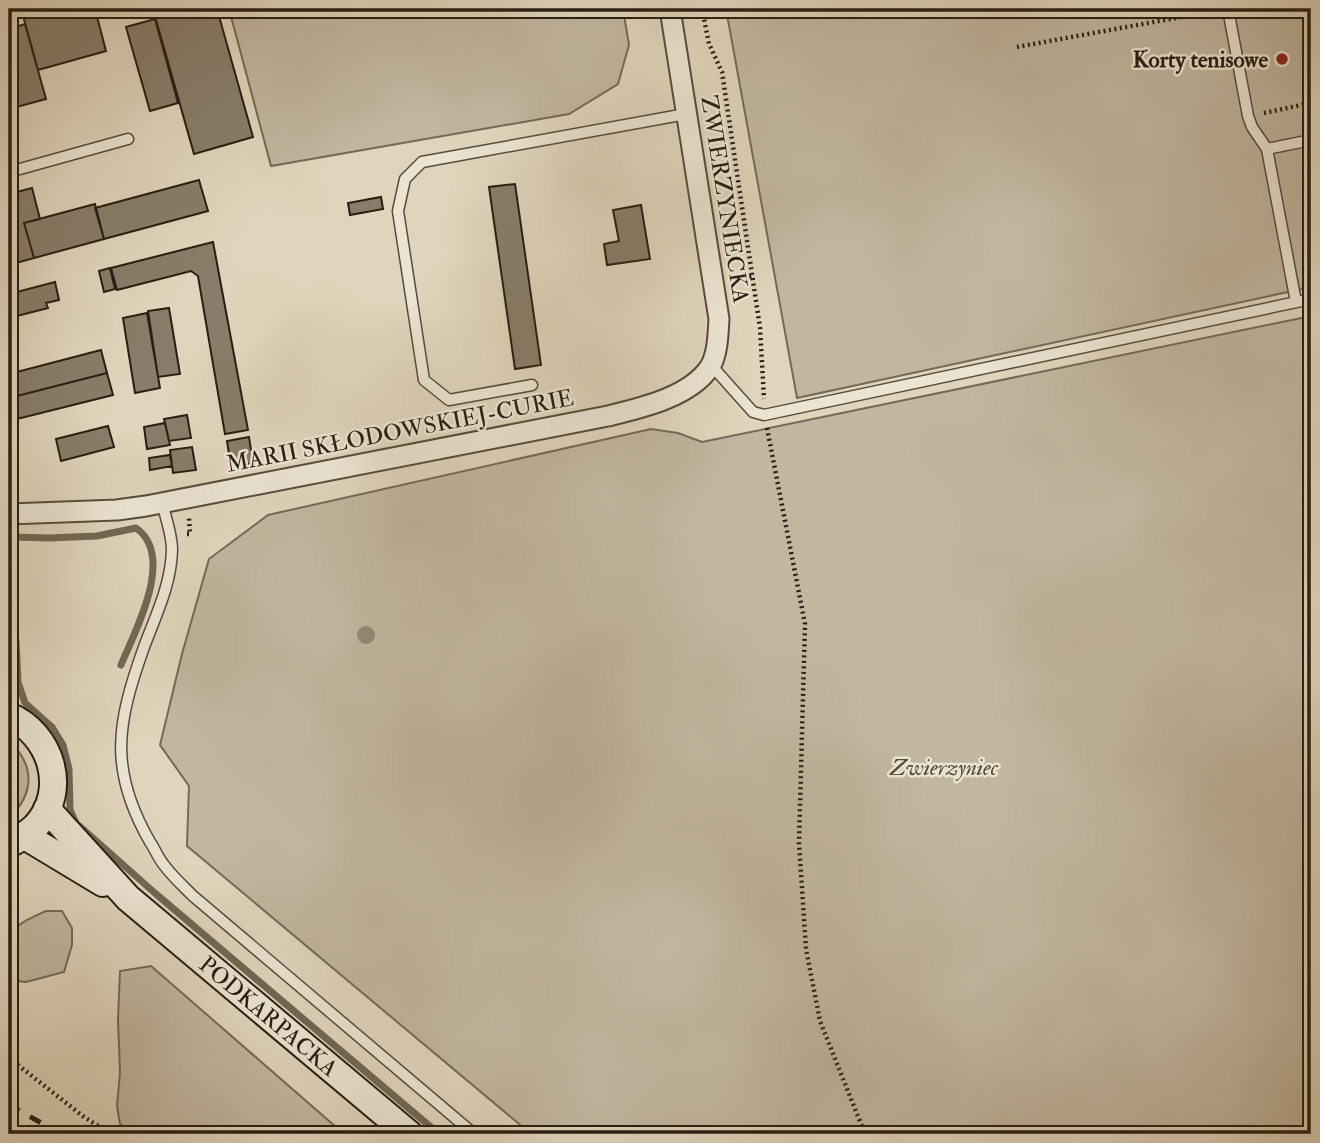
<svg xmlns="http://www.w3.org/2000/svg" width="1320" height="1143" font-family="'IM FELL Double Pica',serif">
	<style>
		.green { fill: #c1b69f; stroke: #746a58; stroke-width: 2 }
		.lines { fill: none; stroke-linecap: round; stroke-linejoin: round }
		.stream { stroke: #716755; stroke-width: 7 }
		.building { fill: #887d6a; stroke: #281e12; stroke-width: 2 }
		.lane-casing { stroke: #564c3c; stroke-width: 13 }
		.street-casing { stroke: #564c3c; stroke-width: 23 }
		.secondary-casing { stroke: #281e12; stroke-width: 30 }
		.path { stroke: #281e12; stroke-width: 4.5; stroke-dasharray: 2 3.5; stroke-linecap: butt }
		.lane { stroke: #ebe4d3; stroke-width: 10 }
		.street { stroke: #ebe4d3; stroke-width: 19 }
		.secondary { stroke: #ebe4d3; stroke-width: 26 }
		.rail { stroke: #281e12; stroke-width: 5; stroke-dasharray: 12 12; stroke-linecap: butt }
		.tree { fill: #948a76 }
		.poi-dot { fill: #8f2418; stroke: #ebe4d3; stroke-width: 2.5 }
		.labels { text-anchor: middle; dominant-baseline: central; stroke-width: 5; stroke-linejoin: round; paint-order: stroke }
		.poi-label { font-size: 23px; font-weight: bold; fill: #281e12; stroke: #ebe4d3; text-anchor: end }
		.street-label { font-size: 23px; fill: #281e12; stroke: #ebe4d3 }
		.park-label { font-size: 23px; font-style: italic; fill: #564c3c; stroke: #ebe4d3 }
	</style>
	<rect width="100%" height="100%" fill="#e0d5bc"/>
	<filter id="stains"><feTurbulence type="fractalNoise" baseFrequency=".00286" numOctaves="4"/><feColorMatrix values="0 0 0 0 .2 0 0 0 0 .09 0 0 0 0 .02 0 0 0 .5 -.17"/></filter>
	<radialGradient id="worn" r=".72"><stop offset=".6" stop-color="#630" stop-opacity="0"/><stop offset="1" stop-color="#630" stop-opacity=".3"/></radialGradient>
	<path class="green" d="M229 9H623L629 45 618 84 569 114 271 166Z
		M726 9H1311V287L797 398Z
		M1311 316V1134H531L187 846 189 786 160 745 182 654 209 559 268 515 651 429 678 433 702 442Z
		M9 741C36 766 34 794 9 818Z
		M46 911H62L72 928V945L64 972 26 982 17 981 9 974V934C18 923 33 917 46 911Z
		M151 966 344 1134H136L120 1124 117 1106 120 1072 118 1020 120 971Z"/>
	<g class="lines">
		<path class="stream" d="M9 539 12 537 49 538 97 536 136 528C176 556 135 631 121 665
			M9 599 16 641 18 682 25 703 52 727 63 745 69 769 70 810 76 823 156 894 439 1134"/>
	</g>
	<path class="building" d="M33 9H95L106 51 38 70 22 12Z
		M153 9H217L253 137 194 154Z
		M155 19 178 103 150 111 126 27Z
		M25 24 46 99 9 109V29Z
		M199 180 208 211 104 239 95 208Z
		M515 184 541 365 515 369 489 187Z
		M32 188 40 219 24 223 34 258 9 265V194Z
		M381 197 383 209 350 215 348 203Z
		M95 204 104 239 34 258 24 223Z
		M641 205 650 259 607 265 604 244 619 241 613 210Z
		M213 242 248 430 225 434 198 276 191 271 117 290 111 268Z
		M110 268 115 289 104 292 99 271Z
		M55 282 59 300 46 303 48 308 9 318V294Z
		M169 308 180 374 158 377 148 311Z
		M147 313 160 388 135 393 123 318Z
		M101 350 107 373 9 398V374Z
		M107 373 113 395 9 421V398Z
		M187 415 191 438 169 441 164 419Z
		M165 423 170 445 147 449 144 427Z
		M108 426 114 447 61 461 56 439Z
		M249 437 253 463 231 467 227 441Z
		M192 447 196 470 173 473 170 450Z
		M170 455 172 466 150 470 149 458Z"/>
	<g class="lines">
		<defs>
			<path id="lane" d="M1228 9 1248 116 1252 127 1267 149 1311 140
				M1267 149 1296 302
				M9 172 128 139
				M711 365 753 412 764 415 1311 299
				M532 385 449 400 424 380 398 211 405 179 422 162 686 114
				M162 503C166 518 172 535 172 550 171 585 156 615 144 647 117 723 108 769 150 842 155 849 158 858 164 865 172 876 183 886 193 896L474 1134"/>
			<path id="street" d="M9 514 117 510 146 506 608 416C641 408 690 397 710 367 718 353 718 334 719 319L670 9"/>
			<g id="secondary">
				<path d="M9 716C51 734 69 790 36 826 28 834 19 839 9 844"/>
				<path id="s1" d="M47 809 128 898 409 1134"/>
				<path d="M25 836 103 883"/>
			</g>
		</defs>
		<use href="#lane" class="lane-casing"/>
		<use href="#street" class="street-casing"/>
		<use href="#secondary" class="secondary-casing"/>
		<path class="path" d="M702 9 709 44 722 72 760 328 764 399
			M1017 47 1181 17 1179 9
			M1264 113 1311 103
			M733 279 752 276
			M767 428 805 624 799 843 806 949 820 1021 865 1134
			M9 430 18 438
			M187 534H190L189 518
			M9 1058 84 1117 111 1134"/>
		<use href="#lane" class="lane"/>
		<use href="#street" class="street"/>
		<use href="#secondary" class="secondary"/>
		<path class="rail" d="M9 1105 61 1134"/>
	</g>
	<circle class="tree" cx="366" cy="635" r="9"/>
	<circle class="poi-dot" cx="1282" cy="59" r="7"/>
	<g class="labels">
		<g class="poi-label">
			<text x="1268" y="59">Korty tenisowe</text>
		</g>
		<g class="street-label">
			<text transform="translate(725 199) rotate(81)">ZWIERZYNIECKA</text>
			<text transform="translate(400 431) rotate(-11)">MARII SKŁODOWSKIEJ-CURIE</text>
			<text stroke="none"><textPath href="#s1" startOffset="304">PODKARPACKA</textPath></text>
		</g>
		<g class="park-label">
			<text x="944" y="767">Zwierzyniec</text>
		</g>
	</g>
	<rect width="1320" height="1143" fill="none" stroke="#e0d5bc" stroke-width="35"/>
	<rect x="10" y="10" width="1299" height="1122" fill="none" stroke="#281e12" stroke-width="3.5"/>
	<rect x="18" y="18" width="1285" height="1108" fill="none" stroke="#281e12" stroke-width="2"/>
	<rect width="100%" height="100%" filter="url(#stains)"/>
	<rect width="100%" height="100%" fill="url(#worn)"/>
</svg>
